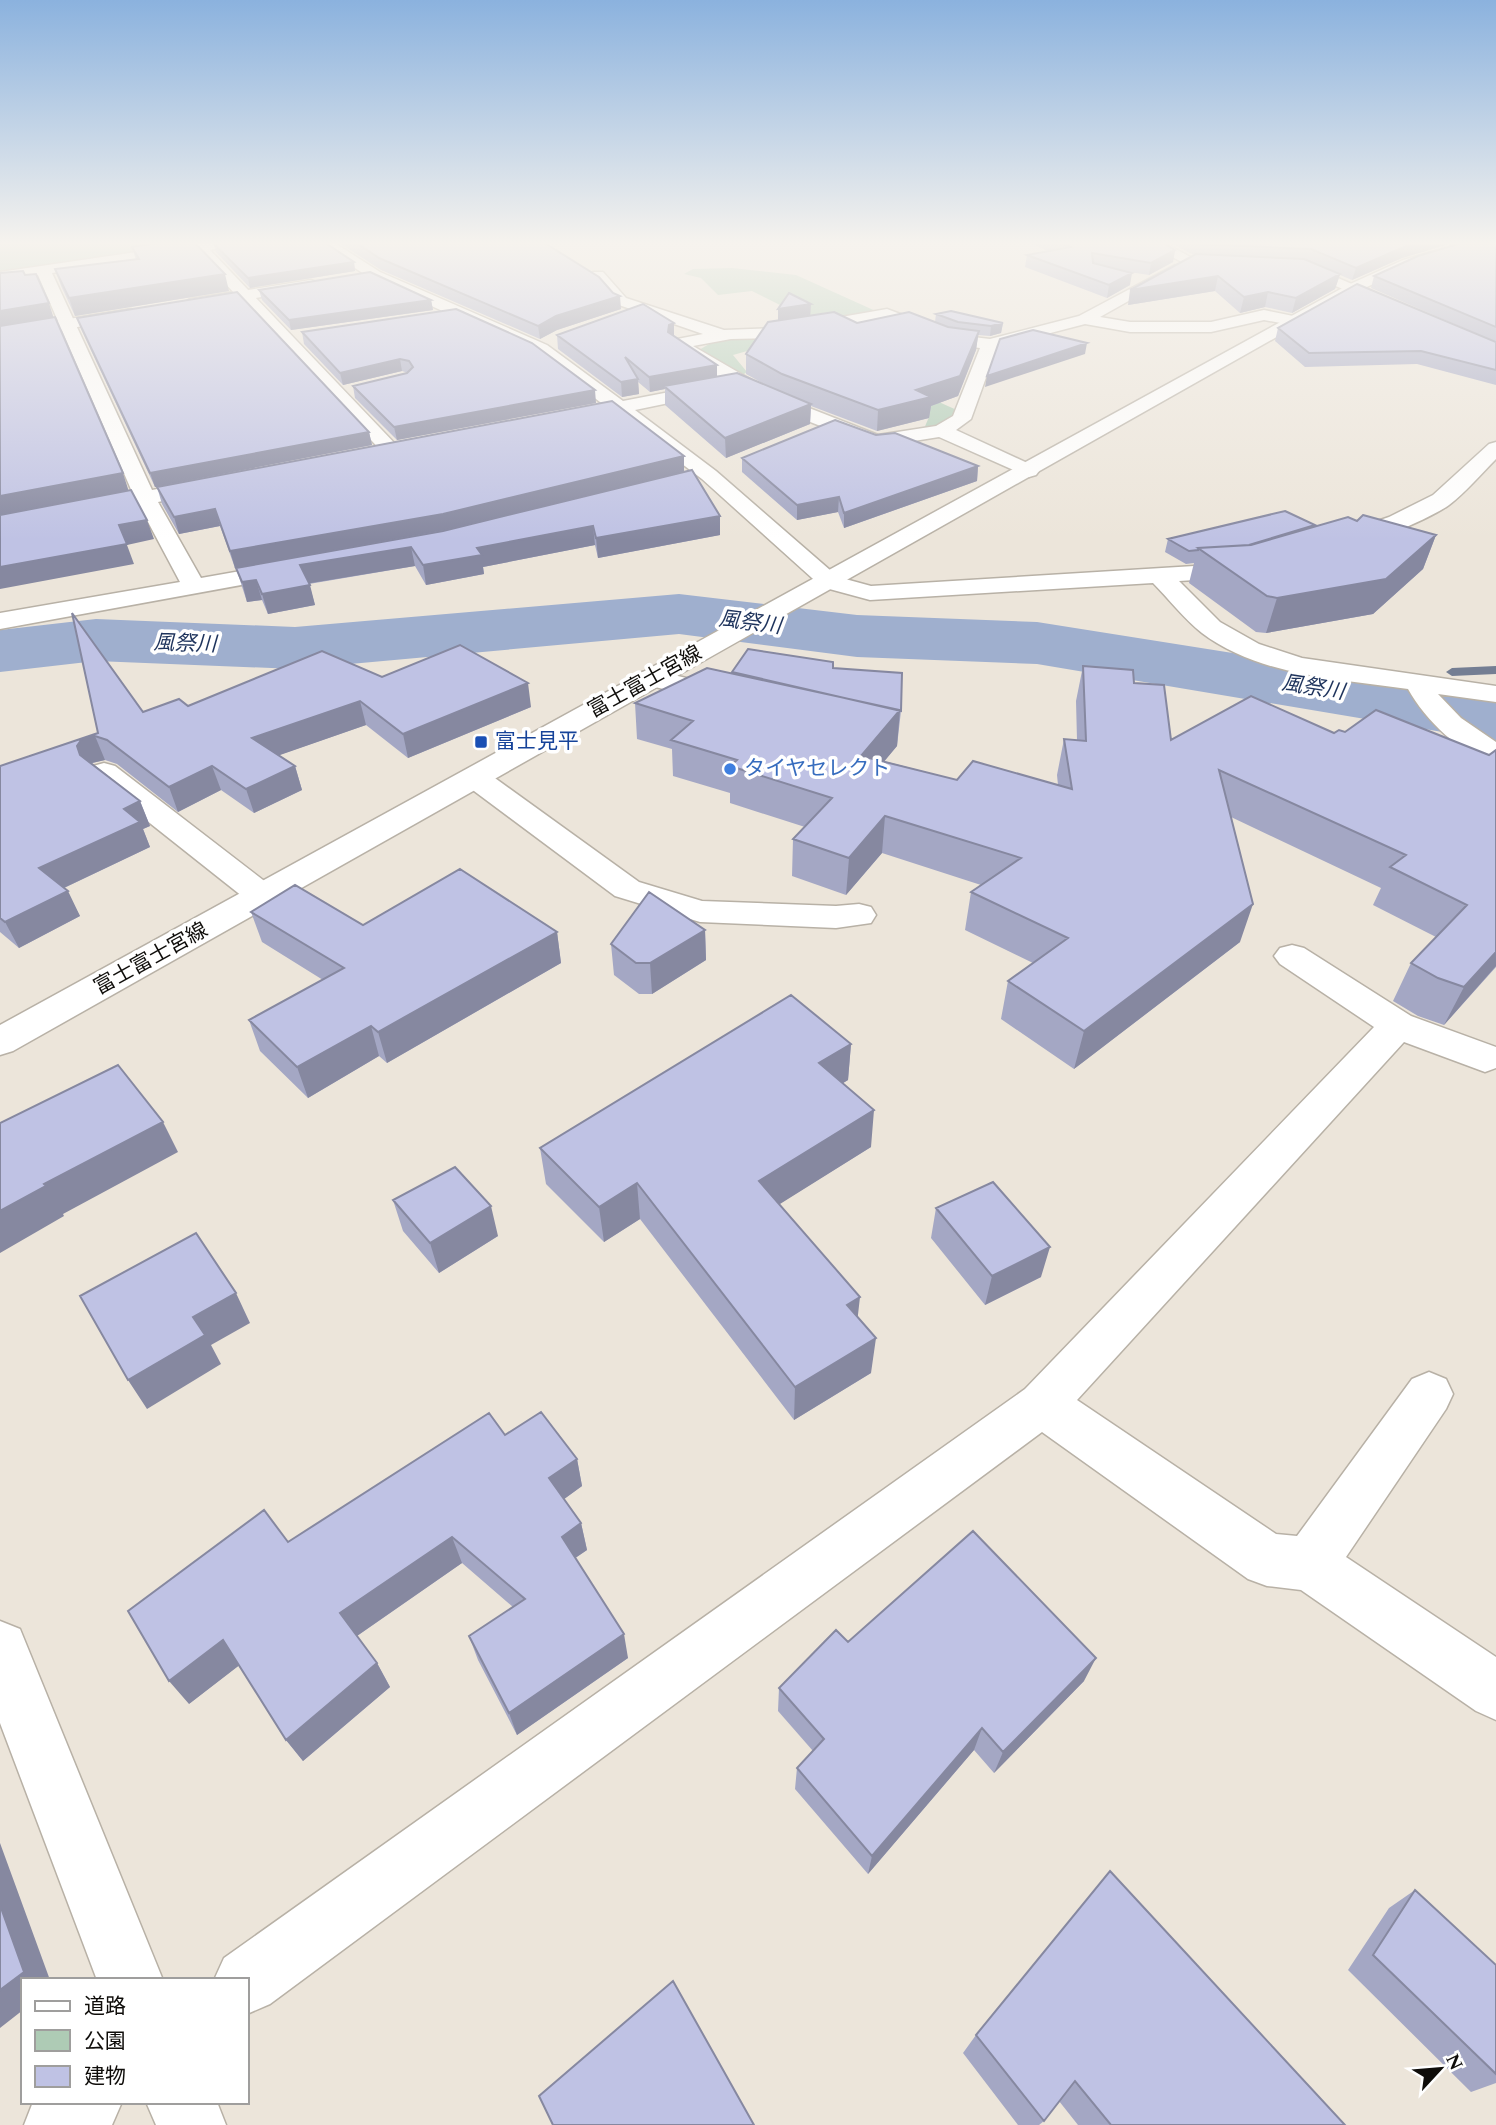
<svg xmlns="http://www.w3.org/2000/svg" width="1496" height="2125" font-family="Spectral,'Noto Sans JP',serif">
	<style>
		.green { fill: #aecbb5 }
		.lines { fill: none; stroke-linecap: round; stroke-linejoin: round }
		.stream { fill: #747e93; fill-rule: evenodd }
		.river { fill: #9fafce; fill-rule: evenodd }
		.street-casing { stroke: #b8b1a6; stroke-width: 3 }
		.secondary-casing { stroke: #b8b1a6; stroke-width: 3 }
		.street { fill: #fff; fill-rule: evenodd }
		.secondary { fill: #fff; fill-rule: evenodd }
		.wall { fill: #a4a7c4 }
		.shaded-wall { fill: #8688a0 }
		.building { fill: #bfc2e4; stroke: #8688a0; stroke-width: 2 }
		.transit-dot { fill: #1a4fb4; stroke: #fff; stroke-width: 2.5 }
		.shop-dot { fill: #3f7fe0; stroke: #fff; stroke-width: 2.5 }
		.labels { text-anchor: middle; dominant-baseline: central; stroke-width: 7; stroke-linejoin: round; paint-order: stroke }
		.far-water-label { font-size: 21px; font-style: italic; fill: #1e335c; stroke: #fff }
		.far-street-label { font-size: 21px; fill: #0f0d0a; stroke: #fff }
		.far-transit-label { font-size: 21px; fill: #164399; stroke: #fff; text-anchor: start }
		.far-shop-label { font-size: 21px; fill: #366cbe; stroke: #fff; text-anchor: start }
	</style>
	<rect width="100%" height="100%" fill="#ece5da"/>
	<path class="green" d="M0 242H244L0 273Z
		M732 268 796 275 880 313 930 398 959 411 955 426 923 431 929 417 776 343 733 355 747 372 738 378 699 350 721 337 820 325 752 291 718 295 701 278 684 274 693 269Z"/>
	<g class="lines">
		<path class="stream" d="M1496 666V674L1452 676 1446 672 1452 668Z
			M1390 683 1394 684V690L1348 700 1342 696Z"/>
		<path class="river" d="M679 594 857 615 1037 622 1496 695V741L1037 664 857 657 679 634 295 669 96 661 0 672V630L96 619 295 627Z"/>
		<defs>
			<path id="street" d="M247 242 210 250 402 451 392 457 385 455 196 252 52 273 152 490 211 479 222 485 218 489 158 502 201 578 291 562 299 564 303 569 299 574 291 576 0 629V613L180 582 139 505 0 533V519L133 494 38 275 0 280V272L198 243Z
				M316 242H333L380 272 547 345 623 401 716 383 722 384 725 388 722 392 635 410 716 471 838 577 871 586 1243 563 1251 565 1255 570 1251 575 1243 577 1179 581 1220 622 1259 644 1302 658 1496 686V702L1438 694 1461 718 1496 742V763C1460 754 1426 721 1408 689 1339 679 1259 676 1202 633 1184 619 1169 599 1153 583L870 600 822 587 702 479 616 414 597 415 595 411 597 407 604 405 535 353 370 278Z
				M1145 242H1163L1192 258 1303 263 1403 306 1401 309H1389L1301 271 1189 266Z
				M1175 265 1182 269 1180 272 1100 317 1130 322H1211L1264 310 1303 318 1305 321 1297 326 1264 320 1211 332H1130L1085 324 997 347 971 419 956 430 1036 467 1039 471 1036 475 1029 477 939 437 876 447 869 445 767 405 734 387 670 344 672 340 703 334 616 304 591 275 593 272H603L626 298 724 330 778 328 887 309 956 335 990 339 1079 316ZM886 319 947 344 980 348 953 416 936 426 878 435 781 397 693 346 731 339 778 338Z
				M1496 442V459C1481 474 1466 492 1449 505 1429 519 1359 550 1337 545L1334 540 1337 535 1389 517 1433 495 1489 444Z
				M652 670 738 690 742 696 738 702 728 704 642 684 639 678 642 672Z
				M104 763 115 766 276 890 281 897 276 904 264 907 252 904 93 778 89 772 93 766Z
				M477 770 488 773 639 882 702 901 836 906 859 904 871 907 876 915 871 923 836 928 700 922 615 896 466 785 462 779 466 773Z
				M1292 945 1304 948 1411 1016 1496 1047V1068L1485 1072 1404 1042 1077 1400 1276 1534 1297 1536 1412 1379 1429 1372 1446 1379 1453 1394 1446 1409 1346 1557 1496 1657V1720L1476 1711 1301 1590 1267 1586 1248 1579 1042 1432 270 2004 247 2014V1980H214L224 1958 1025 1389 1374 1027 1280 964 1274 956 1280 948Z
				M0 1621 20 1629 163 1980H97L0 1723Z
				M33 2102H122L112 2125H24Z
				M146 2102H217L226 2125H156Z"/>
			<path id="secondary" d="M1468 242H1491L1413 266 1358 291 13 1051 0 1055V1025L1348 285 1403 260Z
				M311 280 316 282V288L190 309 182 304 190 299Z
				M131 309 139 314 137 317 0 340V330Z"/>
		</defs>
		<use href="#street" class="street-casing"/>
		<use href="#secondary" class="secondary-casing"/>
		<use href="#street" class="street"/>
		<use href="#secondary" class="secondary"/>
	</g>
	<path class="wall" d="M338 242H543L621 309 557 330 540 339 381 270Z
		M1028 242H1162L1175 250 1173 262 1149 275 1129 272 1130 285 1107 298 1025 267 1027 255 1048 251Z
		M1169 242H1447L1446 245 1402 258 1352 280 1340 275 1335 289 1292 313 1265 307 1240 313 1215 291 1128 305 1194 255Z
		M1496 242V342L1371 288 1374 276Z
		M213 243 354 262 355 271 250 288 216 252Z
		M132 247 229 291 75 316 61 286 55 269 136 260Z
		M259 290 431 300 433 310 291 330 262 300Z
		M778 309 810 315 857 323 935 322 936 314 1003 323 1001 333 990 336 978 335 976 350 958 396 931 406 929 418 877 431 811 406 810 424 726 458 665 405V389L650 392 638 382 639 394 622 397 558 349 557 335 674 323V336L717 365V376L764 384 746 374V354L778 320Z
		M77 318 369 432 372 445 155 487 81 329Z
		M1278 328 1496 342V385L1417 364 1305 367 1275 341Z
		M302 332 596 403 397 440 355 398 353 386 408 373 402 371 343 385 304 344Z
		M876 435 978 466 977 481 844 528 838 512 797 520 742 472V458Z
		M684 472 720 516V535L598 558 595 545 483 567 484 574 426 585 415 566 309 584 315 605 268 614 262 600 247 602 236 568H235L220 526 179 534 162 504 157 487Z
		M1357 521 1436 535 1423 569 1373 614 1266 633 1256 632 1189 583 1194 563 1186 564 1165 552 1168 539 1315 526Z
		M1083 666 1134 683 1171 740 1345 732 1489 755 1496 750V967L1444 1025 1418 1016 1393 1001 1411 963 1436 937 1373 905 1381 888 1231 817 1240 942 1074 1069 1001 1019 1008 981 1033 963 965 930 971 892 981 885 882 853 846 895 792 876 793 839 805 827 730 803V793L673 776 672 749 637 739 635 703 732 673V672L833 668 901 711 897 746 884 761 957 780 1058 785 1057 775 1064 739 1077 740 1076 701Z
		M382 677 531 707 408 758 366 725 279 755 295 766 302 790 254 813 221 790 178 812 117 764 105 760 92 763 140 801 150 826 143 829 150 847 64 888 80 916 19 948 0 932V766L98 733 143 712Z
		M251 912 363 925 557 932 561 963 387 1063 379 1056 308 1098 260 1051 249 1020 323 980 262 942Z
		M705 930 706 960 652 994H639L614 975 611 944Z
		M851 1044 848 1080 843 1083 871 1147 779 1204 858 1317 871 1373 794 1420 640 1219 604 1242 546 1184 540 1148Z
		M393 1200 498 1236 439 1273 403 1231Z
		M936 1208 1041 1277 985 1305 931 1238Z
		M505 1435 577 1459 582 1486 564 1499 581 1523 587 1550 575 1558 628 1658 517 1735 478 1660 469 1636 513 1607 462 1563 357 1636 377 1663 390 1687 303 1761 286 1740 239 1665 189 1704 288 1542Z
		M848 1642 1084 1681 994 1773 974 1750 868 1874 795 1789 797 1768 813 1751 778 1711 779 1688Z
		M1415 1890 1496 1965V2083L1471 2092 1348 1970 1389 1908Z
		M976 2035 1345 2125H1078L1059 2101 1044 2121 1039 2125H1018L963 2053Z"/>
	<path class="shaded-wall" d="M1419 242H1447L1446 245 1402 258 1352 280 1356 268 1406 246Z
		M1175 250 1173 262 1149 275 1151 263Z
		M354 262 355 271 250 288 248 278Z
		M1132 273 1130 285 1107 298 1109 285Z
		M225 274 229 291 75 316 69 298Z
		M1340 274 1335 289 1292 313 1296 298Z
		M1218 276 1215 291 1128 305 1130 290Z
		M1268 292 1265 307 1240 313 1244 297Z
		M620 296 621 309 557 330 540 339 538 326 556 316Z
		M431 300 433 310 291 330 289 320Z
		M49 303 54 319 0 327V311Z
		M811 304 810 320 778 325V309Z
		M674 323V337L668 332 669 325Z
		M1003 323 1001 333 990 336 991 326Z
		M979 331 976 350 958 396 931 406 929 418 877 431 878 410 916 390Z
		M1087 343 1085 354 985 387 987 376Z
		M400 359 402 371 343 385 340 373Z
		M717 365V380L664 386 665 389 650 392 649 377Z
		M638 379 639 394 622 397 621 382Z
		M595 390 596 403 397 440 394 427Z
		M811 404 810 424 726 458 725 438Z
		M369 432 372 445 155 487 150 473Z
		M684 456V472L445 530 235 568 230 551Z
		M978 466 977 481 844 528V513Z
		M123 473 129 492 0 516V496Z
		M839 497 838 512 797 520V505Z
		M215 509 220 526 179 534 174 517Z
		M720 516V535L598 558 596 538Z
		M147 520 154 539 127 545 134 564 0 589V567L119 525Z
		M593 526 595 545 483 567 484 574 426 585 423 565 477 548Z
		M1436 535 1423 569 1373 614 1266 633 1277 598Z
		M411 547 415 566 305 584 300 565Z
		M256 580 262 600 247 602 242 582Z
		M310 585 315 605 268 614 262 594Z
		M528 683 531 707 408 758 403 734Z
		M360 701 366 725 260 762 252 738Z
		M900 710 897 746 859 792 861 756Z
		M95 736 105 760 92 763 87 771 77 746 82 739Z
		M212 766 221 790 178 812 169 787Z
		M295 766 302 790 254 813 246 789Z
		M140 801 150 826 143 829 150 847 51 894 39 868 124 809Z
		M885 816 882 853 846 895 849 858Z
		M68 891 80 916 19 948 5 922Z
		M1253 904 1240 942 1074 1069 1084 1031Z
		M705 930 706 960 652 994 650 963Z
		M557 932 561 963 387 1063 378 1032Z
		M1496 952V966L1444 1025 1464 987Z
		M371 1026 379 1056 308 1098 297 1067Z
		M851 1044 848 1080 817 1099 819 1063Z
		M874 1110 871 1147 759 1217V1181Z
		M163 1122 178 1152 63 1214 64 1216 0 1253V1211L44 1184Z
		M637 1183 640 1219 604 1242 599 1207Z
		M491 1206 498 1236 439 1273 430 1243Z
		M1050 1247 1041 1277 985 1305 992 1276Z
		M236 1293 250 1323 211 1345 221 1364 147 1409 128 1380 193 1317Z
		M860 1297 856 1332 847 1305Z
		M876 1338 871 1373 794 1420 795 1387Z
		M577 1459 582 1486 556 1505 549 1478Z
		M581 1523 587 1550 568 1563 562 1537Z
		M452 1537 462 1563 354 1638 340 1613Z
		M624 1634 628 1658 517 1735 509 1713Z
		M223 1640 241 1664 189 1704 169 1681Z
		M1096 1658 1084 1681 994 1773 1003 1752Z
		M377 1663 390 1687 303 1761 286 1740Z
		M982 1728 974 1750 868 1874 872 1856Z
		M0 1843 50 1980H23V2010L0 2028Z"/>
	<path class="building" d="M164 242H194L225 274 69 298 55 269 139 259 132 247Z
		M218 242H324L354 262 248 278 213 243Z
		M355 242H543L599 277 613 293 620 296 556 316 538 326 379 258Z
		M1058 242H1162L1175 250 1151 263 1092 253 1093 263 1132 273 1109 285 1027 255 1071 247Z
		M1193 242H1419L1406 246 1356 268 1311 249 1195 244Z
		M1465 242H1496V327L1374 276 1418 256Z
		M1196 254 1304 259 1340 274 1296 298 1268 292 1244 297 1218 276 1130 290Z
		M23 271 25 275 36 274 49 303 0 311V273Z
		M370 272 431 300 289 320 259 290Z
		M1357 284 1496 342V370L1421 351 1309 353 1278 328Z
		M237 292 369 432 150 473 77 318Z
		M789 293 811 304 778 309Z
		M643 304 674 323 669 325 668 332 717 365 649 377 625 357 638 379 621 382 557 335Z
		M456 309 532 343 595 390 394 427 353 386 407 373 413 367 409 361 400 359 340 373 302 332Z
		M951 311 1003 323 991 326 958 322 936 314Z
		M834 312 857 323 909 312 948 327 979 331 960 376 916 390 931 397 878 410 782 374 746 354 768 322Z
		M55 317 123 473 0 496V326Z
		M1033 330 1087 343 987 376 1000 339Z
		M737 373 811 404 725 438 664 386Z
		M612 401 684 456 443 514 230 551 215 509 174 517 157 487Z
		M835 420 876 435 895 433 978 466 844 513 839 497 797 505 742 458Z
		M692 470 720 516 596 538 593 526 477 548 482 555 423 565 411 547 300 565 310 585 262 594 256 580 242 582 236 568 443 531Z
		M131 490 147 520 119 525 127 544 0 567V515Z
		M1285 511 1315 525 1249 545 1198 548V550L1189 551 1168 539Z
		M1363 515 1436 535 1386 579 1277 598 1267 596 1198 548 1251 545 1348 517 1357 521Z
		M72 613 143 712 179 699 188 706 322 651 382 677 460 645 528 683 403 734 360 701 252 738 295 766 246 789 212 766 169 787 107 740 95 736 82 739 77 746 80 755 140 801 124 809 140 822 39 868 68 891 5 922 0 918V766L98 733Z
		M748 649 833 662V668L902 673 901 711 732 672Z
		M1083 666 1133 670 1134 683 1164 685 1171 740 1251 696 1334 733 1339 730 1345 732 1376 710 1489 755 1496 750V952L1464 987 1438 978 1411 963 1467 905 1390 867 1406 855 1219 770 1253 904 1084 1031 1008 981 1068 938 971 892 1021 858 885 816 849 858 793 839 832 798 730 766 737 760 671 740 693 721 635 703 707 668 900 710 861 756 957 780 973 761 1072 789 1064 739 1086 741Z
		M460 869 557 932 378 1032 371 1026 297 1067 249 1020 344 968 251 912 295 885 363 925Z
		M649 892 705 930 650 963H636L611 944Z
		M791 995 851 1044 819 1063 874 1110 759 1181 860 1297 847 1305 876 1338 795 1387 637 1183 599 1207 540 1148Z
		M118 1065 163 1122 44 1184 46 1186 0 1211V1123Z
		M455 1167 491 1206 430 1243 393 1200Z
		M993 1182 1050 1247 992 1276 936 1208Z
		M196 1233 236 1293 193 1317 205 1335 128 1380 80 1296Z
		M541 1412 577 1459 549 1478 581 1523 562 1537 624 1634 509 1713 469 1636 525 1599 452 1537 340 1613 377 1663 286 1740 223 1640 169 1681 128 1611 264 1510 288 1542 489 1413 505 1435Z
		M973 1531 1096 1658 1003 1752 982 1728 872 1856 797 1768 824 1739 779 1688 836 1630 848 1642Z
		M1110 1871 1345 2125H1111L1075 2081 1044 2121 976 2035Z
		M1415 1890 1496 1965V2074L1373 1955Z
		M0 1905 24 1972 0 1990Z
		M673 1981 754 2125H553L539 2096Z"/>
	<linearGradient id="sky" x2="0" y2="1"><stop stop-color="#8bb2de"/><stop offset="0.45" stop-color="#f6f3ee"/><stop offset="1" stop-color="#f6f3ee" stop-opacity="0"/></linearGradient>
	<rect width="1496" height="540" fill="url(#sky)"/>
	<rect class="transit-dot" x="474" y="735" width="14" height="14" rx="3.5"/>
	<circle class="shop-dot" cx="730" cy="769" r="7"/>
	<g class="labels">
		<g class="far-water-label">
			<text transform="translate(750 623) rotate(7)">風祭川</text>
			<text transform="translate(185 644) rotate(2)">風祭川</text>
			<text transform="translate(1313 688) rotate(9)">風祭川</text>
		</g>
		<g class="far-street-label">
			<text transform="translate(645 682) rotate(-29)">富士富士宮線</text>
			<text transform="translate(151 959) rotate(-29)">富士富士宮線</text>
		</g>
		<g class="far-transit-label">
			<text x="495" y="742">富士見平</text>
		</g>
		<g class="far-shop-label">
			<text x="744" y="769">タイヤセレクト</text>
		</g>
	</g>
	<rect x="21" y="1978" width="228" height="126" fill="#ffffff" stroke="#9f9e9d" stroke-width="2"/>
	<rect x="35" y="2001" width="35" height="10" fill="#ffffff" stroke="#9f9e9d" stroke-width="2"/>
	<text x="84" y="2013" font-size="21" fill="#0f0d0a">道路</text>
	<rect x="35" y="2030" width="35" height="21" fill="#aecbb5" stroke="#9f9e9d" stroke-width="2"/>
	<text x="84" y="2048" font-size="21" fill="#0f0d0a">公園</text>
	<rect x="35" y="2066" width="35" height="21" fill="#bfc2e4" stroke="#9f9e9d" stroke-width="2"/>
	<text x="84" y="2083" font-size="21" fill="#0f0d0a">建物</text>
	<g transform="translate(1440 2069) rotate(64)" stroke="#ffffff" stroke-width="5" paint-order="stroke">
	<path d="M0-5L12 26L0 18L-12 26Z" fill="#0f0d0a"/>
	<text y="-10" font-size="19" font-weight="bold" text-anchor="middle" fill="#0f0d0a">N</text>
	</g>
</svg>
